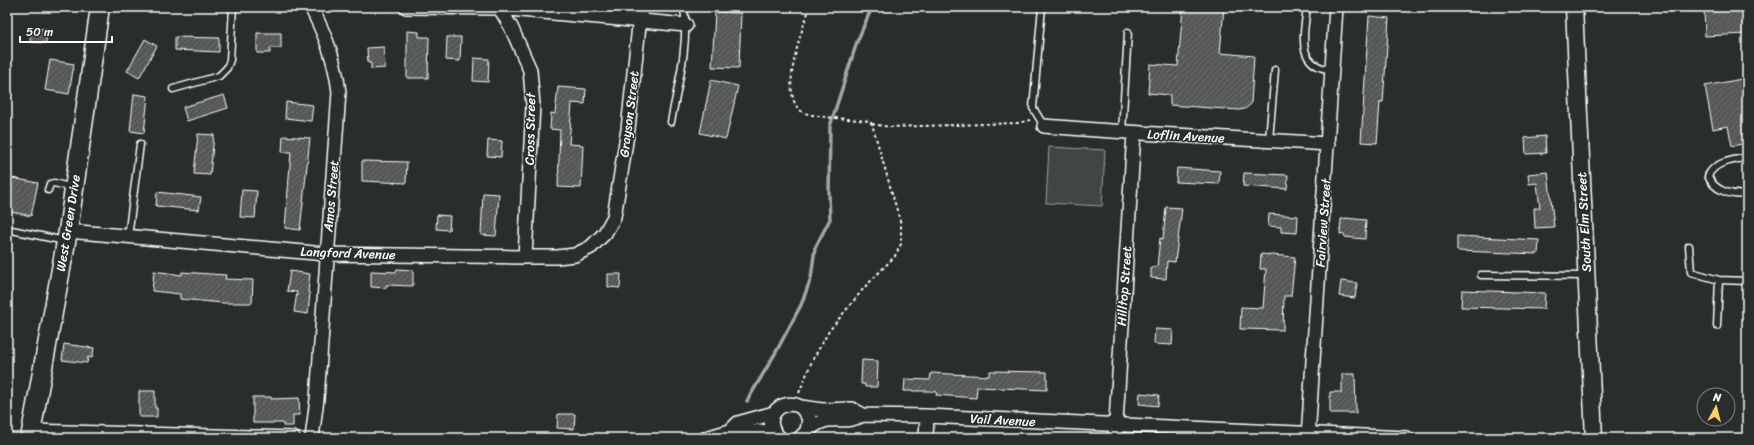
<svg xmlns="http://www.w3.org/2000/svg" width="1754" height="445" font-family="Sriracha,sans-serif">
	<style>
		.green { fill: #414445; stroke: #a0a2a2 }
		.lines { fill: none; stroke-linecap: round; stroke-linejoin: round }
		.stream { stroke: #a6a7a7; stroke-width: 3.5 }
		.building { fill: url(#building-hatch); stroke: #fff }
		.service-casing { stroke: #fff; stroke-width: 9 }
		.minor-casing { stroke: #fff; stroke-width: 16 }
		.tertiary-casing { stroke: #fff; stroke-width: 19 }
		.secondary-casing { stroke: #fff; stroke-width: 21 }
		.path { stroke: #fff; stroke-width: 2; stroke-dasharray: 3 3; stroke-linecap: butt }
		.service { stroke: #2a2d2e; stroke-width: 6 }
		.minor { stroke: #2a2d2e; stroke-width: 13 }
		.tertiary { stroke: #2a2d2e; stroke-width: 16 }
		.secondary { stroke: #2a2d2e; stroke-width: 18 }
		.labels { text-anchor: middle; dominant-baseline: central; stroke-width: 3; stroke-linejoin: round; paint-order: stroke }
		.street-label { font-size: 13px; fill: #fff; stroke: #2a2d2e }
	</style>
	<defs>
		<pattern id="building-hatch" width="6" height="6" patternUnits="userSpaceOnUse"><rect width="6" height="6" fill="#555758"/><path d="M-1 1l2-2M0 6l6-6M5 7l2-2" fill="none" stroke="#6e7071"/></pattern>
	</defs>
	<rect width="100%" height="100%" fill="#2a2d2e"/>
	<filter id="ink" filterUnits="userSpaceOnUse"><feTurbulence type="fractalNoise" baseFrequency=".025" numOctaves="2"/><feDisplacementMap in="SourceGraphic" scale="8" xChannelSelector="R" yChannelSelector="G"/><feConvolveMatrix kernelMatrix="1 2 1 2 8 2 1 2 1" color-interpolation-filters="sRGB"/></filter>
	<g filter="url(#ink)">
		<path class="green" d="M1049 147 1105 150 1102 206 1046 203Z"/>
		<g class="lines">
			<path class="stream" d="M747 401 776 352 801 305 811 278 815 248 830 219 829 195 830 126 857 42 872 7"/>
		</g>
		<path class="building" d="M1183 7H1224L1220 53 1254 56 1251 104 1245 109 1239 110 1170 105V95L1148 93 1150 64 1178 66Z
			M1704 7H1747V34L1705 36Z
			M715 12 741 13 739 68 712 67Z
			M1369 16 1389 18 1383 102H1380L1377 143 1361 142Z
			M31 28 47 29 46 43 30 42Z
			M407 31 419 32V37H429L428 78H407Z
			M257 33H281V48H270V53H257Z
			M175 37 219 38V52L175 50Z
			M447 37H461L460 61 446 60Z
			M145 39 157 46 139 78 127 71Z
			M384 47 385 68 371 69V63H368L367 48Z
			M474 58 489 59 488 82 473 81Z
			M50 60 74 64 69 94 45 90Z
			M1747 78V143L1732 146 1728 126 1713 129 1705 86Z
			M711 80 738 86 726 139 700 133Z
			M558 87 586 89 585 104 572 103 569 144 583 145 581 188 558 187 560 130 550 129 551 113 555 114Z
			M134 94 148 96 144 133 130 131Z
			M224 95 228 108 187 121 183 107Z
			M286 102 313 105 311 121 285 118Z
			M198 134 214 135 210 175 194 174Z
			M283 136 310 138 300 230 285 228 291 152H282Z
			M1545 136 1546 153 1526 154 1525 138Z
			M488 140 502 141 501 157 487 156Z
			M362 161 407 162 406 183 362 181Z
			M1177 168 1220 171 1219 184 1176 182Z
			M1548 172 1554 227 1535 228 1534 208H1540L1537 183 1529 184 1528 174Z
			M1244 173 1288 175 1287 189 1243 186Z
			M7 177 38 183 31 216 7 211Z
			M242 190 257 191 255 218 240 217Z
			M157 192 201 197 199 210 156 206Z
			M483 193 499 194 496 236 481 235Z
			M1166 207 1182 208 1175 262 1167 261 1166 279 1151 278V267H1157L1160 238 1163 239Z
			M1269 214 1298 216 1297 233 1281 232V227L1268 226Z
			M437 215 450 216 449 230 436 229Z
			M1345 218 1366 220 1365 239 1344 237 1345 235 1340 234 1341 219H1345Z
			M1457 236 1539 240 1538 254 1457 251Z
			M1261 254 1295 257 1291 296H1284L1283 330 1240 329 1241 307 1263 308 1266 269H1260Z
			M397 269 413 270V286L386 285V288L371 287V271L396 272Z
			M154 271 182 275V272L210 274 226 275 225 279 253 280 252 303H223L180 299V294L152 291Z
			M290 271 310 274 308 292 310 293 308 314 294 312 297 292 287 291Z
			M608 274H621L620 288 608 287Z
			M1341 281 1357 283 1355 298 1339 296Z
			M1462 290 1545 293 1544 309 1461 307Z
			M1155 329 1173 330 1172 345 1154 344Z
			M64 344 94 348 92 358 88 357 87 363 62 360Z
			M862 360 878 361 877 387H865V384H861Z
			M990 371 1047 372V390L977 387 976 398 936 395 937 392 930 391H904L905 379 930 380 931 373 989 376Z
			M1342 374H1355L1356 413H1330V392H1342Z
			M139 391H155V408H157V417H139Z
			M1140 393 1159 395 1158 406 1139 404Z
			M253 397H271V399L299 398 300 415H293V426H283V423H253Z
			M558 414H575L574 429 557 428Z"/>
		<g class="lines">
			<defs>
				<path id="service" d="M1042 7 1033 108 1044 126
					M1307 7C1304 34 1295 66 1332 70
					M173 89 219 76 227 68 230 60 233 7
					M671 122C678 84 689 46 684 7
					M1122 132 1128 32
					M1269 140 1275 70
					M1747 157C1732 161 1715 161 1708 176 1714 191 1732 196 1747 194
					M48 190 50 184 54 183 73 188
					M7 229 65 241
					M128 237 140 144
					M1689 246 1691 272 1719 280
					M1481 275 1585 276
					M1717 326 1719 280 1747 281"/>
				<path id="minor" d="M311 7C326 37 335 59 339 92L317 399 312 438
					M406 7 499 8 686 25
					M499 7 511 27 530 70 533 105 525 257
					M1044 126C1139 134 1233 138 1328 144
					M68 231 326 254 525 257H557L575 255 591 247 605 233 614 217 628 129 641 7
					M801 407 822 410 852 409 863 415 927 416 1407 438
					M31 431 293 438
					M730 431 740 435 761 431 776 435
					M807 431C813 426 820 421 828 420 842 419 849 422 863 415
					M706 438 730 431 738 423 774 413
					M780 438C760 422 778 396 801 407L809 418 807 431 800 438
					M926 438 927 416
					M1115 438 1134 133
					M1308 438 1336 7"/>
				<path id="tertiary" d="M1574 7 1594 438"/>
				<path id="secondary" d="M30 438 68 231 100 7"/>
			</defs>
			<use href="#service" class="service-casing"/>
			<use href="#minor" class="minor-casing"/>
			<use href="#tertiary" class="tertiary-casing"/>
			<use href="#secondary" class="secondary-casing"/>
			<path class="path" d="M872 124 890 127 1018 123 1030 120
				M799 393 812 361 829 331 864 288 895 256 901 244V224L872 124 869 121C853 119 819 118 805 113 775 101 803 27 810 7"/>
			<use href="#service" class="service"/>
			<use href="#minor" class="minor"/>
			<use href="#tertiary" class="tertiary"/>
			<use href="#secondary" class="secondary"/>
		</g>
	</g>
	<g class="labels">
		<g class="street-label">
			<text transform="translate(629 114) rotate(-83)">Grayson Street</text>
			<text transform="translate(530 129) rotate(-89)">Cross Street</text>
			<text transform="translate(1186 136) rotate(3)">Loflin Avenue</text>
			<text transform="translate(331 196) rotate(-85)">Amos Street</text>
			<text transform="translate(1584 222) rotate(-93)">South Elm Street</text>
			<text transform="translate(68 223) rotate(-81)">West Green Drive</text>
			<text transform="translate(1323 223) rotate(-86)">Fairview Street</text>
			<text transform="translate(348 253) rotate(2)">Langford Avenue</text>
			<text transform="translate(1124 286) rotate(-86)">Hilltop Street</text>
			<text transform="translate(1003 420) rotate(3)">Vail Avenue</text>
		</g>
	</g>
	<rect width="1754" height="445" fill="none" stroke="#2a2d2e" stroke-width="24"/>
	<rect x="12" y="12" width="1730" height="421" fill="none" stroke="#fff" stroke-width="1.5" filter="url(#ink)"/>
	<g transform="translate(1716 407) rotate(7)"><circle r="19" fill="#2a2d2e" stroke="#7f8182"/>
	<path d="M0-3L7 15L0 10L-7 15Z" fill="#ffd166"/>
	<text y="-6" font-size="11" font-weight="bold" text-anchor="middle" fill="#ffffff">N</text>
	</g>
	<path d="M20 36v6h92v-6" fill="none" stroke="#ffffff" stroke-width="2"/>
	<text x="26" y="36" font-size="12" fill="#ffffff" stroke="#2a2d2e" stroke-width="3" paint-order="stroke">50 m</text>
</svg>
